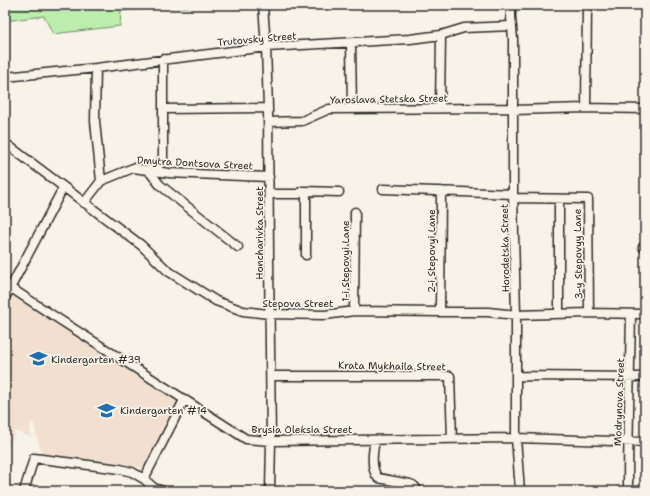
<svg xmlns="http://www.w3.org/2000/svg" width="650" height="496" font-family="'Shantell Sans',sans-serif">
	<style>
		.built { fill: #f1e0cf }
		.green { fill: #bcedad; stroke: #748c6c }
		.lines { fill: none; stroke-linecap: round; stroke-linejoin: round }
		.minor-casing { stroke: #2b2b2b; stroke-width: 11 }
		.minor { stroke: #f7f3e8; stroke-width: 8 }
		.labels { text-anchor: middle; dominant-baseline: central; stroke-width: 3.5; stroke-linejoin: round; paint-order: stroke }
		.street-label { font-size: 10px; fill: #2b2b2b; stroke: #f7f3e8 }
		.poi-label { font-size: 10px; fill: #2b2b2b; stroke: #f7f3e8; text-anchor: start }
	</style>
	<rect width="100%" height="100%" fill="#f7f3e8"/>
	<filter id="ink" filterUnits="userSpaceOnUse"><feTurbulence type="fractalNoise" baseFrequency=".025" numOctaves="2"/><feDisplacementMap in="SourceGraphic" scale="8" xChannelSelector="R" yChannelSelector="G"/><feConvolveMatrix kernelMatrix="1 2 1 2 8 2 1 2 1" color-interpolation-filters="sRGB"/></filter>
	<g filter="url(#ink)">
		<path class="built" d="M15 295 177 402 144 468 42 455 33 421 30 425 31 437 15 431 9 449 5 447V313Z"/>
		<path class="green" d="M5 5H215L121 11 120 26 53 34 44 16 5 21Z"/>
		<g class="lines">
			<defs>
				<path id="minor" d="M263 5 266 47 268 108 269 257 271 441 270 491
					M511 5V17L513 39V194L516 315V438L520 491
					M351 43 352 108
					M96 68 95 121 101 181
					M5 77 96 68 266 47 410 39 441 35 464 28 512 26
					M440 107 441 35
					M586 108 587 5
					M163 109 268 108
					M513 110 586 108 645 109
					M268 122 302 121 329 109 513 108
					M5 143 141 245 168 271 216 301 243 311 269 314 325 315 354 311 440 312H488L516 315 589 313 645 314
					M149 171 159 165 163 158V59
					M149 171 160 185 238 247
					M383 189 513 194
					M269 194H299L302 191 339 192
					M513 198 588 199 589 313
					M84 203 101 181 133 168 169 173 269 177
					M643 247H645
					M306 255V191
					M5 284 43 309 246 439 271 441 516 438 645 442
					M5 298 63 188
					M354 311 355 212
					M440 312 441 191
					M559 314V199
					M271 376H450L452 439
					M516 376 645 377
					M375 440C373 451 370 468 378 478L410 484C414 485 416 487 417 491
					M144 479 184 400
					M24 491 34 458 120 469 132 472 144 479 154 488 163 491
					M628 491C628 432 630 373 631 314"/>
			</defs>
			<use href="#minor" class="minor-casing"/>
			<use href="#minor" class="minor"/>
		</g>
	</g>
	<defs>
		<symbol id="school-bare" viewBox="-9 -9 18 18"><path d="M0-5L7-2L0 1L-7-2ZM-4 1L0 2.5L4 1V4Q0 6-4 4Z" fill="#1f6fb2" stroke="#f7f3e8" stroke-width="2.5" paint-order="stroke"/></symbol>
	</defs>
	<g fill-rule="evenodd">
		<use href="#school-bare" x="26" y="346" width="25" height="25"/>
		<use href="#school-bare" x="94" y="398" width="25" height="25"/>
	</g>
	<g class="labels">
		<g class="street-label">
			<text transform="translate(257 39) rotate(-5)">Trutovsky Street</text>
			<text transform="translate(389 99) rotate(-1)">Yaroslava Stetska Street</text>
			<text transform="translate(195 163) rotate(3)">Dmytra Dontsova Street</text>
			<text transform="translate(259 233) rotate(-90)">Honcharivka Street</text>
			<text transform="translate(505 248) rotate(-91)">Horodetska Street</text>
			<text transform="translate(431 251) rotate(-90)">2-i Stepovyi Lane</text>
			<text transform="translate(578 254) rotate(-91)">3-y Stepovyy Lane</text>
			<text transform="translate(345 261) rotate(-90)">1-i Stepovyi Lane</text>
			<text x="298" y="303">Stepova Street</text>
			<text transform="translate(392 366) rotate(1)">Krata Mykhaila Street</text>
			<text transform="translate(619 402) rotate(-88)">Modrynova Street</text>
			<text x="302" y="429">Brysia Oleksia Street</text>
		</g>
		<g class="poi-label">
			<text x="51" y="359">Kindergarten #39</text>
			<text x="120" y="410">Kindergarten #14</text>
		</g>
	</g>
	<rect width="650" height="496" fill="none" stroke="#f7f3e8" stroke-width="20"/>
	<rect x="10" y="10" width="630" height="476" fill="none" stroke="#2b2b2b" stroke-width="1.5" filter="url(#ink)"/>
</svg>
